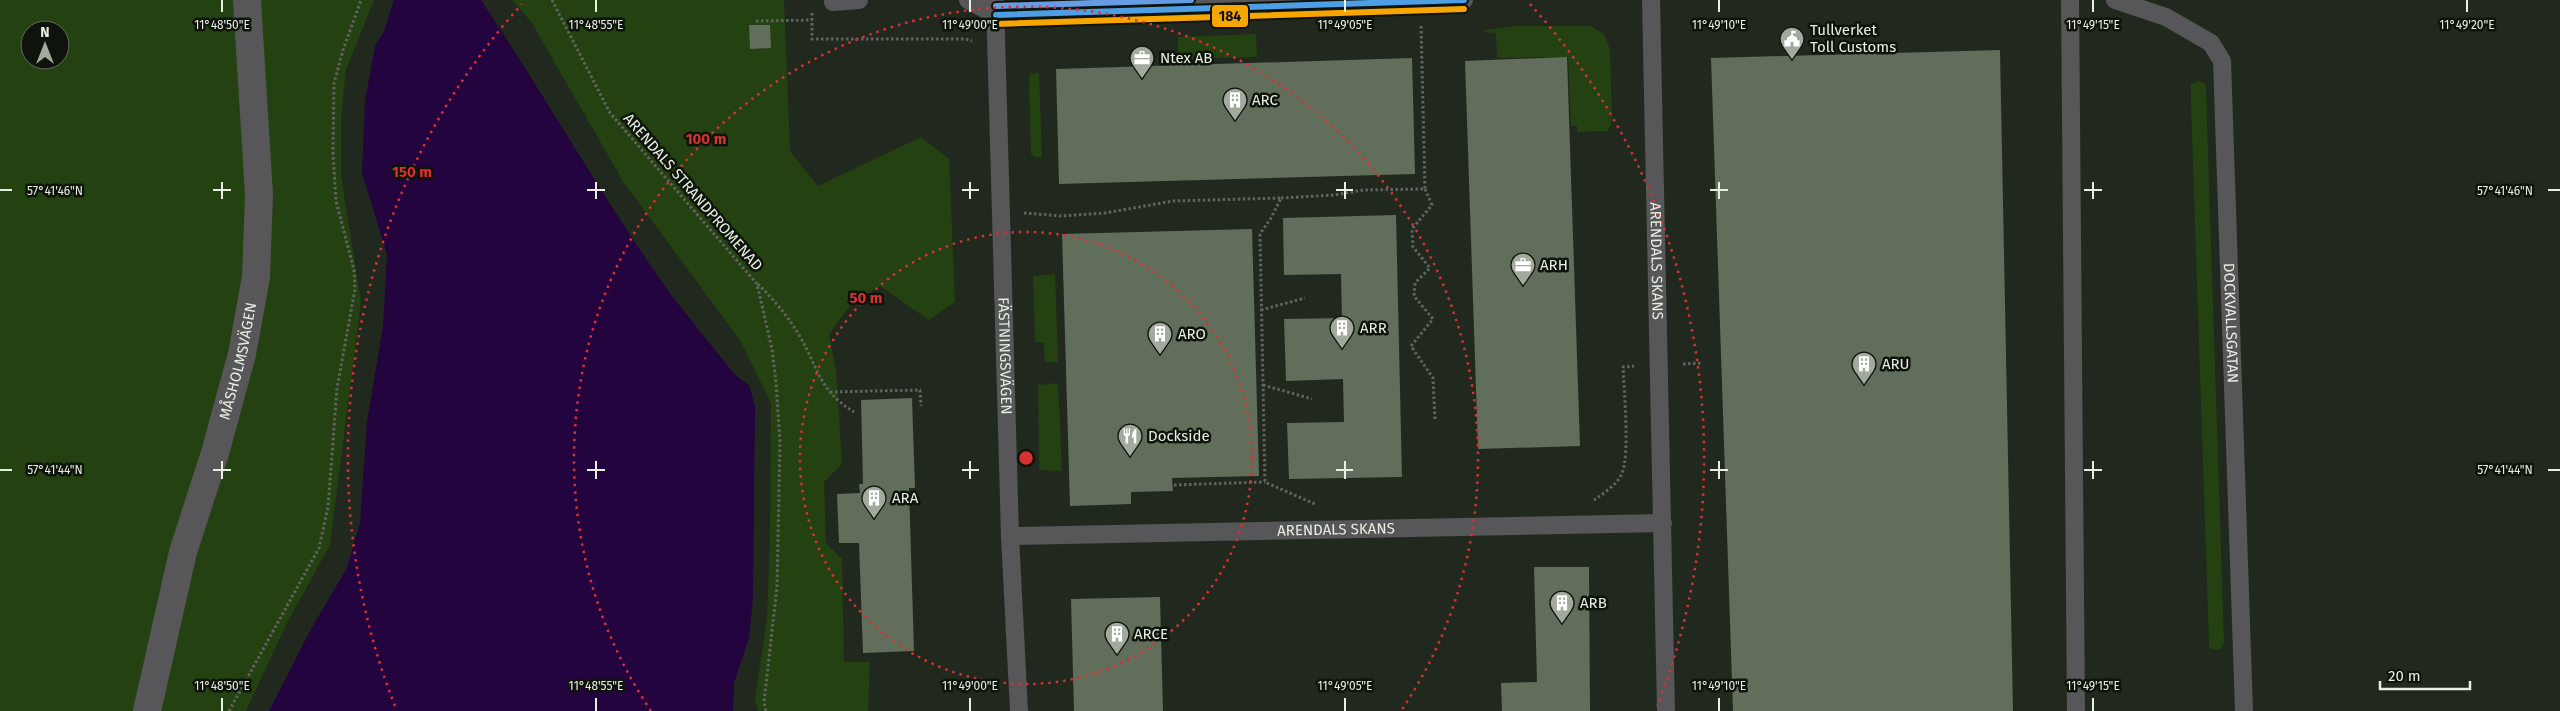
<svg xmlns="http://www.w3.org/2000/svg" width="2560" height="711" font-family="'Fira Sans',sans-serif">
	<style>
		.green { fill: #244112; fill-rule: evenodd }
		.water { fill: #24043f }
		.building { fill: #616e5b }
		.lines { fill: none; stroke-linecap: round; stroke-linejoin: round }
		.path { stroke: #626361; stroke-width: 3; stroke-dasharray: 2.5 2.5; stroke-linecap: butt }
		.lane { stroke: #575658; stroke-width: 18 }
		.street { stroke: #575658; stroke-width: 28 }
		.bus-1-casing { stroke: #0e130b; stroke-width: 10 }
		.bus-2-casing { stroke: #0e130b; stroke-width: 10 }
		.bus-3-casing { stroke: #0e130b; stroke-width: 10 }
		.bus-1 { stroke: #4d9ee5; stroke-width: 6 }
		.bus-2 { stroke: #f7a600; stroke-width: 6 }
		.bus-3 { stroke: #669ce3; stroke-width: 6 }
		.ticks { fill: none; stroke: #e7efe3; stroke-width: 2 }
		.ring { fill: none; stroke: #d73231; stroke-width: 2.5; stroke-dasharray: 2.5 5 }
		.labels { text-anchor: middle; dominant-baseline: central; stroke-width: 5; stroke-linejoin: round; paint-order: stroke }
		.poi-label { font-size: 15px; fill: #e7efe3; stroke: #0e130b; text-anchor: start }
		.street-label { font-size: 15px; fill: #e7efe3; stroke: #0e130b }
		.ticks-label { font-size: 12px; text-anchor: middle; fill: #e7efe3; stroke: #0e130b; stroke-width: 5; stroke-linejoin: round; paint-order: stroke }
		.centre { fill: #d73231; stroke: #0e130b; stroke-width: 2.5 }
		.ring-label { font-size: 15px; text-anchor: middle; font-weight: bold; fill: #d73231; stroke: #0e130b; stroke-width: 5; stroke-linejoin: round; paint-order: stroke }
		.line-badge { stroke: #0e130b; stroke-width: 2 }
		.pale-badge-label { font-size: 14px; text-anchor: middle; font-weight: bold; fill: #111 }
	</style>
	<rect width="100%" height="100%" fill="#21291e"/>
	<path class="green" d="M0 0H374L346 70 341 116V176L361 302 330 545 288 621 246 711H0ZM30 30H60V60H30Z
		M512 0H784L790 151 818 186 921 137 949 159 955 302 929 320 880 286 852 303 829 334 836 370 842 464 824 482 826 543 842 559 844 662H870L868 711H758L755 700 767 618 770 541 771 403 740 340 624 183 532 23Z
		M1516 26H1591L1604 34 1610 49 1612 122 1608 131 1577 132V126H1571L1568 57 1497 58 1496 33 1484 32 1485 30Z
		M1256 34 1257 57 1178 59V37Z
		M1039 73 1042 157H1035L1031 154 1029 78 1031 74Z
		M2198 81 2206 84V91L2224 642 2220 650 2209 648V644L2191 103V84Z
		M1055 274 1058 362H1045L1044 343 1035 342 1033 276Z
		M1058 383 1062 471 1039 470 1038 385Z"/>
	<path class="water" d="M394 0H481C543 93 598 190 662 282 685 314 711 344 735 375L749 385 755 406 753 598 749 638 734 683 733 711H269L311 629 347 568 360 523 367 422 383 326 387 255 362 173 365 101 375 46 384 31Z"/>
	<path class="building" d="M749 25H770L771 48 750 49Z
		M2000 50 2013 711H1733L1711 58Z
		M1567 57 1580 446 1478 449 1465 61Z
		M1412 58 1415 174 1059 184 1056 69Z
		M1396 215 1402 477 1289 479 1287 423 1344 422 1343 379 1286 381 1284 319 1342 318 1341 274 1284 275 1283 218Z
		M1252 229 1259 476 1172 478 1173 491 1131 492V504L1070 506 1062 234Z
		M912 398 915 488H909L914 651 863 653 859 543H839L837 494 860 493 859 484H863L861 400Z
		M1534 567H1589L1590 711H1502L1501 683 1537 682Z
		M1160 597 1163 711H1074L1071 599Z"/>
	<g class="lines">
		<path class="path" d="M552 0 610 113 757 284 772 349 776 382 780 442 777 587 764 702 766 711
			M812 13V39H966L972 41
			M756 21 812 20
			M1425 189 1432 205 1412 229 1413 247 1430 268 1415 283 1414 296 1433 319 1411 346 1433 378 1435 421
			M1281 198 1335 195 1363 190 1425 189 1421 25
			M1024 213 1061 216 1105 213 1173 201 1281 198 1271 218 1260 234 1265 482 1317 505
			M758 284C773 299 788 316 799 335 819 368 817 389 854 412
			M1261 310 1305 298
			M1683 364 1701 363
			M1263 385 1312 399
			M830 392 920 390 921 406
			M1174 485 1265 482
			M1594 500C1604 493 1618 484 1622 473 1630 454 1624 390 1623 367L1634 366
			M229 711 319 548 328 507 337 388 355 289 354 270 336 201 333 153 334 83 343 50 361 0"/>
		<g class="lane">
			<path d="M968 0 996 15 1464 0"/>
			<path id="s1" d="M995 0 1010 536 1019 711"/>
			<path id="s2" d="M1651 0 1666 711"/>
			<path d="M2070 0 2076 711"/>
			<path id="s3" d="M2115 0 2166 17 2211 43 2222 61 2244 711"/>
			<path d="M833 2 859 0"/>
			<path id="s4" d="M1010 536 1663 523"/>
		</g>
		<path class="street" id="s5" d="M147 711 183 552 215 453 242 354 256 277 259 195 247 0"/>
		<defs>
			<path id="bus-1" d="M996 15 1464 0"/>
			<path id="bus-2" d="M996 24 1464 9"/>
			<path id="bus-3" d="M996 6 1191 0"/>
		</defs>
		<use href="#bus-1" class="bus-1-casing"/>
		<use href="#bus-2" class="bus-2-casing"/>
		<use href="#bus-3" class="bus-3-casing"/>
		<use href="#bus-1" class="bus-1"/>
		<use href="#bus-2" class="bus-2"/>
		<use href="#bus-3" class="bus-3"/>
	</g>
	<path class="ticks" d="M222 0V12M596 0V12M970 0V12M1345 0V12M1719 0V12M2093 0V12M2467 0V12M222 182V199M596 182V199M970 182V199M1345 182V199M1719 182V199M2093 182V199M0 190H12M213 190H231M587 190H605M962 190H979M1336 190H1353M1710 190H1728M2084 190H2102M2548 190H2560M222 461V479M596 461V479M970 461V479M1345 461V479M1719 461V479M2093 461V479M0 470H12M213 470H231M587 470H605M962 470H979M1336 470H1353M1710 470H1728M2084 470H2102M2548 470H2560M222 698V711M596 698V711M970 698V711M1345 698V711M1719 698V711M2093 698V711"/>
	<g class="ring">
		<circle cx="1026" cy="458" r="226"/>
		<path d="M651 711A452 452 0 1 1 1401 711"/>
		<path d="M395 706A678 678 0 0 1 522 4M1530 4A678 678 0 0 1 1657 706"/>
	</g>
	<defs>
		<symbol id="civic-pin" viewBox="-11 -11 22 30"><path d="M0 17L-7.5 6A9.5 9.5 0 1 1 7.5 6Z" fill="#a2aa9e" stroke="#0e130b"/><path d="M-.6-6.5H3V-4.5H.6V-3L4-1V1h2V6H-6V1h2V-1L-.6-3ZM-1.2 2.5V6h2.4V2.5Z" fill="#fff"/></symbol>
		<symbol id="office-pin" viewBox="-11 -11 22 30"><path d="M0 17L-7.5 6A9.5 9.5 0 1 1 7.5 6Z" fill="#a2aa9e" stroke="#0e130b"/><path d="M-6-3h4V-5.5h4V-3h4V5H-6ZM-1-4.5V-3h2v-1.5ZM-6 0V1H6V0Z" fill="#fff"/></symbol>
		<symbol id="building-pin" viewBox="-11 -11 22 30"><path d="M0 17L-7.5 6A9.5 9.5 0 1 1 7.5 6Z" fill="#a2aa9e" stroke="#0e130b"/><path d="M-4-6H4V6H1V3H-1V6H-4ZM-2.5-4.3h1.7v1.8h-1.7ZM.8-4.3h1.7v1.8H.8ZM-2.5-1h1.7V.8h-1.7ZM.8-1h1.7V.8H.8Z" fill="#fff"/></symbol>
		<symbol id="restaurant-pin" viewBox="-11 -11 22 30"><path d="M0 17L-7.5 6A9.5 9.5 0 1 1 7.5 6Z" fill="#a2aa9e" stroke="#0e130b"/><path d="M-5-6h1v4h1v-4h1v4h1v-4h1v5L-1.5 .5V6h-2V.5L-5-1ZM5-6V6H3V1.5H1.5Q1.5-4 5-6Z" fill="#fff"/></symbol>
	</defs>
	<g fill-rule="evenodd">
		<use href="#civic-pin" x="1778" y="25" width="28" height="38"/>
		<use href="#office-pin" x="1128" y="44" width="28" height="38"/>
		<use href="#building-pin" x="1221" y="86" width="28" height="38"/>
		<use href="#office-pin" x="1509" y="251" width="28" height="38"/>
		<use href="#building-pin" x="1328" y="314" width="28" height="38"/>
		<use href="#building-pin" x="1146" y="320" width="28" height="38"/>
		<use href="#building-pin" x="1850" y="350" width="28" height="38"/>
		<use href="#restaurant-pin" x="1116" y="422" width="28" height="38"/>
		<use href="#building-pin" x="860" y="484" width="28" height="38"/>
		<use href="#building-pin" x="1548" y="589" width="28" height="38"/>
		<use href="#building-pin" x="1103" y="620" width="28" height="38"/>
	</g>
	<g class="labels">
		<g class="poi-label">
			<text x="1810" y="30">Tullverket<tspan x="1810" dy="17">Toll Customs</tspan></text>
			<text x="1160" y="58">Ntex AB</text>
			<text x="1252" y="100">ARC</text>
			<text x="1540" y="265">ARH</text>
			<text x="1360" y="328">ARR</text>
			<text x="1178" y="334">ARO</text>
			<text x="1882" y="364">ARU</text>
			<text x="1148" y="436">Dockside</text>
			<text x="892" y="498">ARA</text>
			<text x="1580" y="603">ARB</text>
			<text x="1134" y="634">ARCE</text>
		</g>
		<g class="street-label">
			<text transform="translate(693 192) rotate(49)">ARENDALS STRANDPROMENAD</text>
			<text stroke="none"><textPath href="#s2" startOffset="261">ARENDALS SKANS</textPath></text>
			<text stroke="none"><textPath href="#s3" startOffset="389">DOCKVALLSGATAN</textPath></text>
			<text stroke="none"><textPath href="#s1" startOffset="356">FÄSTNINGSVÄGEN</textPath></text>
			<text stroke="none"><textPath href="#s5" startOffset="362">MÅSHOLMSVÄGEN</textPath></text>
			<text stroke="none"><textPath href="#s4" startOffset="326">ARENDALS SKANS</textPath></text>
		</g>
	</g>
	<g class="ticks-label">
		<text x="222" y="29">11°48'50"E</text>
		<text x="596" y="29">11°48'55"E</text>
		<text x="970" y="29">11°49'00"E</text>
		<text x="1345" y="29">11°49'05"E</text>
		<text x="1719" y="29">11°49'10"E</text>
		<text x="2093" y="29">11°49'15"E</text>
		<text x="2467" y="29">11°49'20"E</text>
		<text x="55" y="195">57°41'46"N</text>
		<text x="2505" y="195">57°41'46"N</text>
		<text x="55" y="474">57°41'44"N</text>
		<text x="2505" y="474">57°41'44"N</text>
		<text x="222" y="690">11°48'50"E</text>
		<text x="596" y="690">11°48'55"E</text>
		<text x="970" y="690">11°49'00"E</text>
		<text x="1345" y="690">11°49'05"E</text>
		<text x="1719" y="690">11°49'10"E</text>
		<text x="2093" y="690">11°49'15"E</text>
	</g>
	<circle cx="1026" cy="458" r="8" class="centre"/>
	<g class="ring-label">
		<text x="706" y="144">100 m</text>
		<text x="412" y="177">150 m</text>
		<text x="866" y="303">50 m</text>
	</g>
	<rect class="line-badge" x="1211" y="4" width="38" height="24" rx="5" fill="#f7a600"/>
	<g class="pale-badge-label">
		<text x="1230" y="21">184</text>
	</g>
	<g transform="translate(45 45)"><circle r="24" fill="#0e130b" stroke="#656b61"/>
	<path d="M0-4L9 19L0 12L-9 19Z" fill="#a2aa9e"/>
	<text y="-8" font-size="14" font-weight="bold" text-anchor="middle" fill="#e7efe3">N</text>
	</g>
	<path d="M2380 681v8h90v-8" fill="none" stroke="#e7efe3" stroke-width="2.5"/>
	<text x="2388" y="681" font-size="15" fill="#e7efe3" stroke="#0e130b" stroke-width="4" paint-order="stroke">20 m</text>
</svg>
